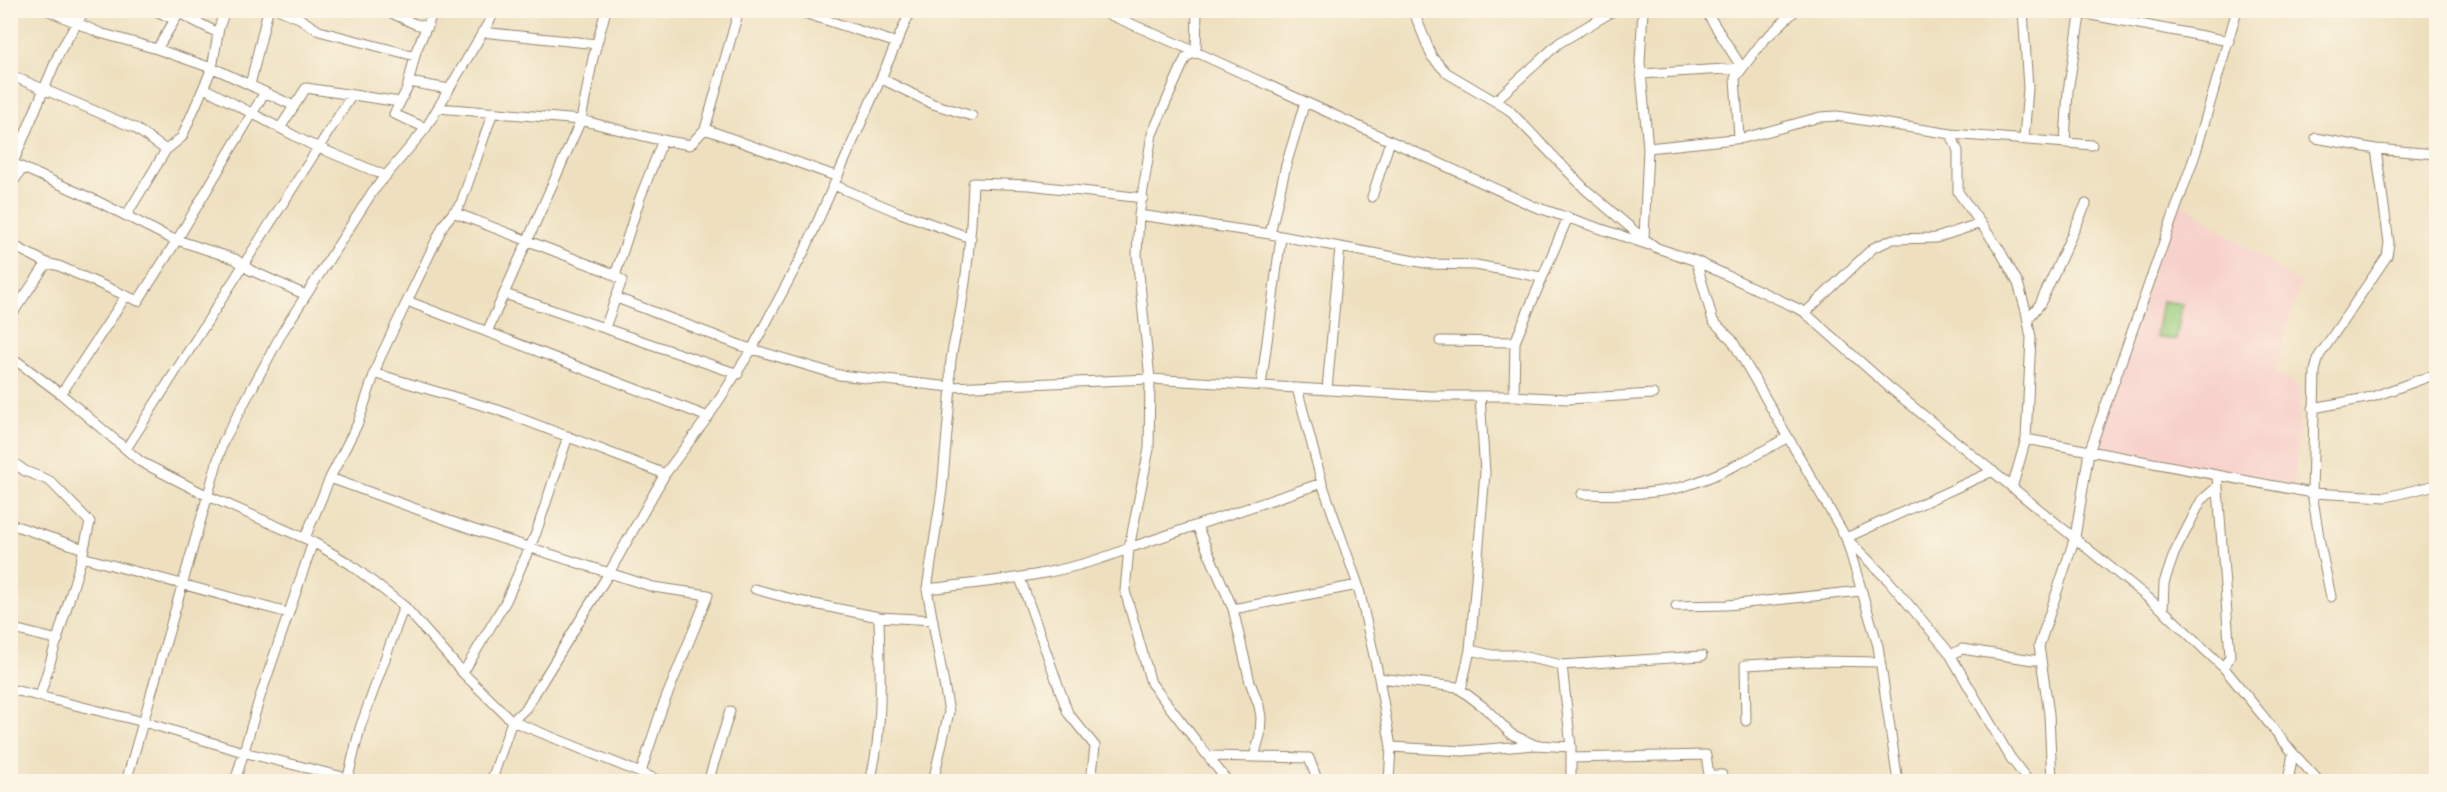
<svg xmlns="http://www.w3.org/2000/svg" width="2447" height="792" font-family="'Comic Neue',sans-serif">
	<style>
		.built { fill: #f7d0cb }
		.green { fill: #9bcf80; stroke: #6b7c4f; stroke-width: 1.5 }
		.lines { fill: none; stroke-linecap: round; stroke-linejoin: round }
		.minor-casing { stroke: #94856e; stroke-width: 11 }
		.minor { stroke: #fff; stroke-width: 9 }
	</style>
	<rect width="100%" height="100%" fill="#fcf5e5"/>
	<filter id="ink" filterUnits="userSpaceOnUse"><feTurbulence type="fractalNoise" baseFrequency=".0167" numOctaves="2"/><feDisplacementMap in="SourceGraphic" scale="12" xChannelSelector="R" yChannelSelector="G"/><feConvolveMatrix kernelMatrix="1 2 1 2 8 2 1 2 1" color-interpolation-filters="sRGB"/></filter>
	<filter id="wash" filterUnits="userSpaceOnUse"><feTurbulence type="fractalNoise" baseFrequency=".008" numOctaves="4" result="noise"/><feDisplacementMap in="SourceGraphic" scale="24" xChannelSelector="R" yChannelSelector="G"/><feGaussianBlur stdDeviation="1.35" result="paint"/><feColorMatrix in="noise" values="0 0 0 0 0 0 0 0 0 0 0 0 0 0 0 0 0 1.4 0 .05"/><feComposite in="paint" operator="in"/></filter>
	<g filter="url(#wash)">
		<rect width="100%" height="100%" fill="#eee0bf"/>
		<path class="built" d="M2177 200 2300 284 2275 372 2301 390 2295 486 2090 451Z"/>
		<path class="green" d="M2162 301 2182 304 2176 340 2156 337Z"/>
	</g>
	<g filter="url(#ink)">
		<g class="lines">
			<defs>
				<path id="minor" d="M47 10 100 33 157 49 220 71 294 106
					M154 10 175 20
					M280 10 299 18 319 31 415 56
					M385 10 415 24 428 27
					M795 10 897 43
					M1099 10 1196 52 1533 206 1649 245
					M1197 10 1196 52 1186 57 1152 134 1139 215 1137 255 1150 379 1149 449 1129 548 1125 591 1151 683 1228 782
					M1413 10 1432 57 1447 73 1508 109 1585 189 1638 234 1657 248 1696 261 1803 311 1890 388 2163 610 2224 668 2293 753 2320 782
					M1643 10 1640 62 1648 148 1744 138 1820 117 1837 116 1951 134 1958 151V192L1999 249 2018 283 2026 311 2031 338 2026 439 2312 493 2386 497 2436 485
					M1705 10 1742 68
					M2023 10 2028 88 2024 139
					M179 13 218 33
					M2081 13 2229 41
					M482 32 597 44
					M157 49 181 10
					M1641 74 1742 68
					M10 75 135 128 166 150
					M882 79 933 104 972 116
					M409 82 449 89
					M250 85 268 10
					M204 88 310 144 386 176
					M1495 101 1559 43 1615 10
					M438 108 581 120 651 138 690 145 705 129 838 177
					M280 128 306 88 400 102
					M426 128 394 114 407 89 416 51 434 10
					M705 129 739 10
					M1951 134 2092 145
					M1739 137 1735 78 1763 41 1796 10
					M2316 138 2376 149 2436 154
					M2065 142 2068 91 2081 10
					M10 162 95 200 168 237 235 259 250 270 306 295
					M13 163 60 51 85 10
					M834 185 895 211 971 238
					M10 186 23 168
					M1372 197 1390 141
					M453 212 606 271 622 280 605 328
					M1139 215 1270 234 1431 264 1476 265 1541 277
					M126 216 166 150 182 137 212 68 219 28 225 10
					M1270 234 1286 165 1305 102
					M1644 238 1648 148
					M10 244 47 263 59 266 138 301 177 240 265 92
					M1696 261 1713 321 1732 340 1846 538 1878 646 1898 782
					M615 276 640 198 663 140
					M505 294 738 374
					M617 298 742 346 839 375 951 387 1150 379 1429 396H1514L1515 342 1568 217
					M407 301 708 417
					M1805 313 1873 248 1893 239 1936 238 1981 223
					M10 317 47 263
					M2028 319 2040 304 2086 204
					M487 332 581 120 593 58 606 10
					M1440 341 1515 342
					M10 356 61 394 141 462 206 495 313 542 350 564 404 606 463 673 512 721 663 782
					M374 373 498 410 665 474
					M1261 386 1281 237
					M1297 388 1322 483 1358 585 1379 678 1457 687 1485 708 1511 734 1535 745 1571 747V782
					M1327 389 1340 247
					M61 394 126 296
					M1514 396 1568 399 1653 394
					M2313 408 2372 397 2436 374
					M126 449 352 95
					M10 460 25 471 50 481 90 522 82 557 40 696
					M1993 471 1846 538 1888 580 1948 651 2010 757 2029 782
					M2217 475 2230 656 2224 668
					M330 478 472 529 653 587 708 595 662 708 641 772
					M2012 488 2026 439
					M1582 494C1613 495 1659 495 1688 485 1723 474 1756 455 1788 437
					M10 524 84 549
					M1197 526 1233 609 1250 682 1259 706 1261 717 1260 735 1254 757
					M305 538 330 478 358 423 379 360 444 224 461 203 493 112
					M82 557 288 613
					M1020 578 1068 713 1095 746 1091 782
					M755 589 799 601 879 617 933 620
					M927 589C995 581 1066 575 1129 548L1322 483
					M2331 597 2321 549 2312 493 2315 371 2319 356 2387 256 2389 243 2376 149
					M1676 606 1727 605 1861 591
					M1233 609 1358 585
					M2163 610 2164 583 2174 554 2201 501 2218 486
					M10 628 58 640
					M1470 650 1492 655H1516L1562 665 1702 656
					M1951 655 1962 649 2033 660 2040 659
					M1562 665 1571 747
					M463 673 506 601 536 533 568 436
					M1379 678 1391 747 1389 782
					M10 689 144 722 243 752 363 782
					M1461 690 1470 650 1485 473 1480 397
					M1746 721 1745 665 1817 661 1880 662
					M1391 747 1463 751 1535 745
					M1210 756 1309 758 1318 782
					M1571 758 1706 755 1709 775H1722L1724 782
					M348 777 360 728 404 606
					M126 782 223 442 283 331 373 191 426 128 496 10
					M235 782 259 700 313 542
					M491 782 512 721 526 708 609 573 665 474 708 417 752 349 805 250 911 10
					M708 782 730 711
					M870 782C884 728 880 672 879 617
					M933 782 949 712 927 589 942 490 951 387C947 360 957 335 961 309 968 267 972 225 973 183L1029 185 1143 198
					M2052 782 2049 714 2039 646 2075 537 2089 452 2195 155 2237 10
					M2288 782 2293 753"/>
			</defs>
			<use href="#minor" class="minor-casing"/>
			<use href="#minor" class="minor"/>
		</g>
	</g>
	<rect width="2447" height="792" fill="none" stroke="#fcf5e5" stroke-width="36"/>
</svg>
